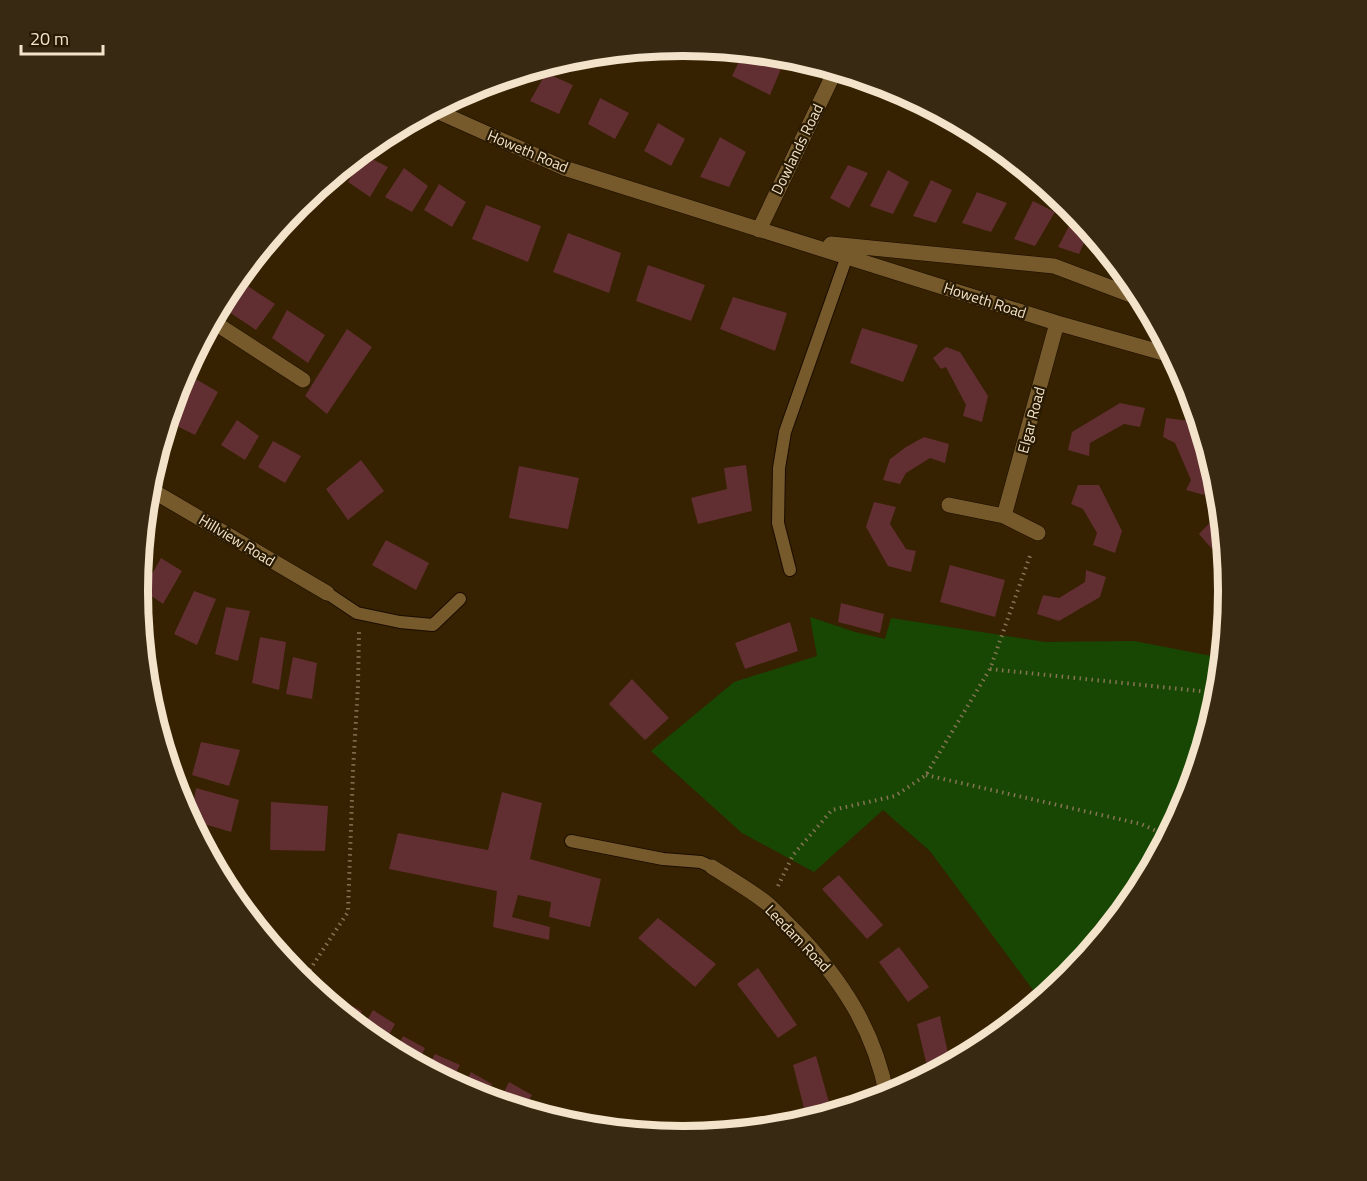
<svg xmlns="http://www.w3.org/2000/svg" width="1367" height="1181" font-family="'Titillium Web',sans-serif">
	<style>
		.green { fill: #184703 }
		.building { fill: #612e31 }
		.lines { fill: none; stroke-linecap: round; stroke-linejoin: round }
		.service-casing { stroke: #1a0c00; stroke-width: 14 }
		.minor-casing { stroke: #1a0c00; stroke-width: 16 }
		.path { stroke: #867455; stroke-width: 4; stroke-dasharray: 1.5 4.5; stroke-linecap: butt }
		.service { stroke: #765a2b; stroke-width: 12 }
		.minor { stroke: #765a2b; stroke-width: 15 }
		.labels { text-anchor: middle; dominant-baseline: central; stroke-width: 4.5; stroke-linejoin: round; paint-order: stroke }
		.street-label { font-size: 15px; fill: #f3e3ca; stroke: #281a02 }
		.rim { fill: none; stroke: #f3e3ca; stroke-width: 8 }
	</style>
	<rect width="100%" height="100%" fill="#362200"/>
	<path class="green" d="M810 617 855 632 885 639 891 618 1045 642 1134 641 1222 658 1218 697 1187 800 1137 894 1069 976 1043 998 1036 994 930 851 883 810 814 872 742 833 651 751 734 682 817 656Z"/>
	<path class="building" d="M744 51 753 52 783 64 770 95 732 76Z
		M546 73 573 85 559 114 530 101Z
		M512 75 505 89 490 82Z
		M600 98 629 113 615 139 588 124Z
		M658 123 685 139 671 166 644 151Z
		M720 137 746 152 729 187 700 177Z
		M364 155 388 167 370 197 348 182Z
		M848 165 868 173 849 208 830 198Z
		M404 168 428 186 412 212 385 197Z
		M888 170 909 182 893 214 870 206Z
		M931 180 952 190 936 223 913 216Z
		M439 184 466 202 452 227 424 210Z
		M977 192 1007 203 991 232 962 223Z
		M1033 201 1055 212 1035 246 1014 239Z
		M486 205 541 226 528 262 472 239Z
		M1076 213 1090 230 1079 254 1058 247Z
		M568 233 621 253 609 293 553 272Z
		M1104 248 1117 263 1101 256Z
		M648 265 705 285 691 321 636 301Z
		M237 279 275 304 256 330 220 306Z
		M733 297 787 313 775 351 720 329Z
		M287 310 325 335 308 363 272 338Z
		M862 328 918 345 903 382 850 363Z
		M347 329 372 347 327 414 305 396Z
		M946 347 960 352 988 396 982 422 963 416 966 405 946 367 941 369 933 358Z
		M194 378 218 392 195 435 171 423Z
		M1120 403 1145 408 1140 427 1124 424 1090 443 1089 456 1068 450 1072 432Z
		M1166 418 1190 421 1215 474 1204 495 1186 490 1191 480 1175 443 1163 437Z
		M237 420 259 436 245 460 221 445Z
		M924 437 949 444 945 463 930 458 906 473 900 484 883 480 890 459 906 447Z
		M273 441 301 456 285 483 258 467Z
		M361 460 384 491 348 520 326 489Z
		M746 465 752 511 698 524 691 498 727 489 724 468Z
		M519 466 579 478 568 529 509 518Z
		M1078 485H1099L1122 531 1115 553 1093 545 1097 533 1083 509 1071 504Z
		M874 502 896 507 890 524 906 549 916 551 911 572 888 566 866 527Z
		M1219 513 1222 516 1226 565 1199 534Z
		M386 540 429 563 416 590 372 565Z
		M161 558 182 571 163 604 143 590Z
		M950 565 1005 580 995 617 940 602Z
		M1086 570 1106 577 1100 597 1059 621 1037 614 1043 595 1059 598 1085 582Z
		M194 591 216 599 197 645 174 634Z
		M841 603 884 614 880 633 838 622Z
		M226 607 250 611 238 661 215 654Z
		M790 622 798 651 745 669 735 643Z
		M260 637 286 642 279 690 252 683Z
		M293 657 317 663 312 699 286 694Z
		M632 679 669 718 645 740 609 704Z
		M201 742 240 750 229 786 192 775Z
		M196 788 239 800 231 832 191 820Z
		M502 792 542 803 530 859 601 879 590 927 549 917 551 902 518 895 512 917 550 927 549 940 493 927 497 891 389 869 398 833 488 850Z
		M271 802 328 806 325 851 270 850Z
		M839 875 883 925 867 939 822 889Z
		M658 918 716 964 695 987 638 938Z
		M899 947 929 987 908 1002 879 962Z
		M758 968 797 1025 778 1038 737 984Z
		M307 978 327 992 324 997 305 982Z
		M338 999 362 1011 355 1023 334 1006Z
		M373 1010 395 1024 383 1046 362 1029Z
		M940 1016 950 1063 929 1075 917 1024Z
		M403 1036 425 1048 417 1064 395 1052Z
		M435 1054 460 1065 451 1082 427 1069Z
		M816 1056 830 1106 805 1112 793 1065Z
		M471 1072 492 1084 485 1098 463 1088Z
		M509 1082 532 1095 524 1109 499 1102Z"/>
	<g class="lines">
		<defs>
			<path id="service" d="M790 570 778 523 779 468 785 432 847 256
				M327 593 357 613 400 622 433 625 460 599
				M571 841 663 859 701 862 712 867"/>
			<path id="minor" d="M432 109 564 168 1057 323 1174 356
				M759 230 836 69
				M831 244 1054 266 1144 300
				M212 321 303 380
				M148 488 327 593
				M949 505 1004 516
				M1038 533 1004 516 1057 323
				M712 867C731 879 752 891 769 905 778 913 786 923 795 931 842 980 874 1029 887 1096"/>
		</defs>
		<use href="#service" class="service-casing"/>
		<use href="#minor" class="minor-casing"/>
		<path class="path" d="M990 669 1219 693
			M926 775 1141 824 1168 836
			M778 886 793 855 832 810 895 796 926 775 990 669 1031 553
			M303 980 348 912 353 771 358 685 359 632"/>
		<use href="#service" class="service"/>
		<use href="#minor" class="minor"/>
	</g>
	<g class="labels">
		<g class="street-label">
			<text transform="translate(797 149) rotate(-64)">Dowlands Road</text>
			<text transform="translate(528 151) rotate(23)">Howeth Road</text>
			<text transform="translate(985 300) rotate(18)">Howeth Road</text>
			<text transform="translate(1031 420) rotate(-75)">Elgar Road</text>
			<text transform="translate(237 540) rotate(31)">Hillview Road</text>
			<text transform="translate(798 938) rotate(46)">Leedam Road</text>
		</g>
	</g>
	<path d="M0 0H1367V1181H0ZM148 591a535 535 0 1 1 1070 0a535 535 0 1 1-1070 0Z" fill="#382a12" fill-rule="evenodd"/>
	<path class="rim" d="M148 591a535 535 0 1 1 1070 0a535 535 0 1 1-1070 0Z"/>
	<path d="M21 45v9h82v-9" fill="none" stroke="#f3e3ca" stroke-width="3"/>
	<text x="30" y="45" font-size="18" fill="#f3e3ca" stroke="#281a02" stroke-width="4.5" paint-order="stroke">20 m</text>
</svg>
